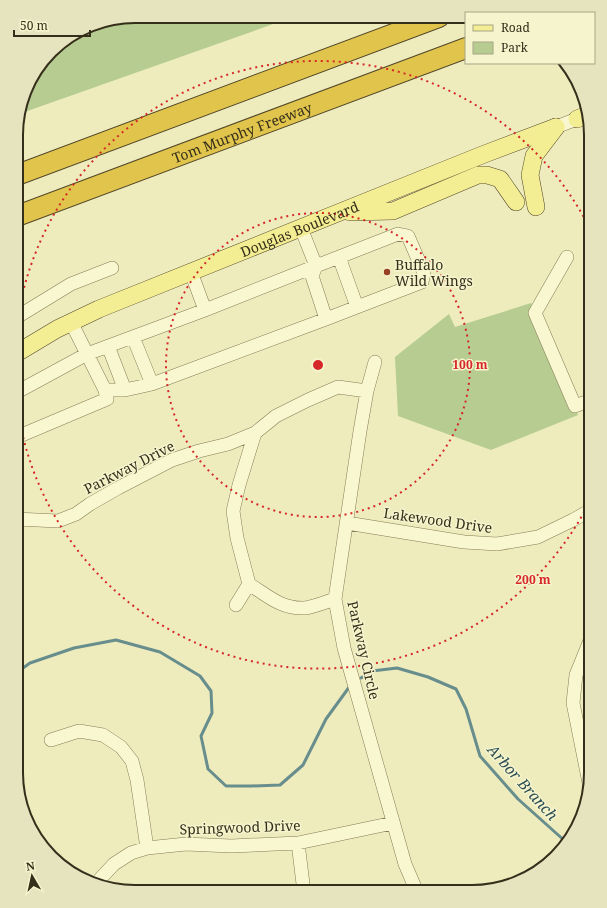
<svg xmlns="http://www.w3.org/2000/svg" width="607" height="908" font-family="'Noto Serif',serif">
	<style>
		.green { fill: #b6cc91 }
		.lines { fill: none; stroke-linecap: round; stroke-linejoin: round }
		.stream { stroke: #688d8d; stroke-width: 3 }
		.minor-casing { stroke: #867c56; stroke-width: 14 }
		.major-casing { stroke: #53482b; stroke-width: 18 }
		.highway-casing { stroke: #53482b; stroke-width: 22 }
		.minor { stroke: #f9f7d0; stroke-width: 13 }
		.major { stroke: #f3ed93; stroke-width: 17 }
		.highway { stroke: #e0c44b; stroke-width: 20 }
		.ring { fill: none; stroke: #d62828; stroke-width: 2; stroke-dasharray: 2 4 }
		.poi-dot { fill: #964125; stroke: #f5f4cd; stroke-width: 1.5 }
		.labels { text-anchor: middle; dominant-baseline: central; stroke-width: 3; stroke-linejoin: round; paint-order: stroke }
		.street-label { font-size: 14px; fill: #352e1b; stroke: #f5f4cd }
		.poi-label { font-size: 14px; fill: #352e1b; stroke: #f5f4cd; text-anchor: start }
		.water-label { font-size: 15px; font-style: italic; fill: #2a4d55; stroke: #f5f4cd }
		.rim { fill: none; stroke: #352e1b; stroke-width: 2 }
		.centre { fill: #d62828; stroke: #f5f4cd; stroke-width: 2 }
		.ring-label { font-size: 12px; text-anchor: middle; font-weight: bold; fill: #d62828; stroke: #f5f4cd; stroke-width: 3; stroke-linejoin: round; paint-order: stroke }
	</style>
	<rect width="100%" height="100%" fill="#eeecbd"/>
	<path class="green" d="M135 16H296L19 114 32 76 57 45 97 22Z
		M531 303 578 415 491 450 398 416 395 357 449 314 455 327Z"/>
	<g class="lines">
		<path class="stream" d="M16 673 30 663 74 648 116 640 160 652 200 676 211 691 212 713 201 736 208 769 226 786H251L280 785 303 765 326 719 350 686
			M361 678 372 671 397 668 428 677 456 689 466 709 480 756 518 799 566 842V845"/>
		<defs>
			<path id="minor" d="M556 127 577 119
				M339 257 357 307 422 282 424 273 408 236 398 234 316 266 312 276 326 319 357 307
				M567 257 535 313 575 406 591 400
				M205 310 316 266 301 228
				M17 317 71 284 112 268
				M133 337 152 384
				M108 346 125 390
				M375 362 367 391 360 431 335 599 344 648 405 864 417 892
				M105 390 87 354 205 310 191 272
				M17 392 87 354 71 322
				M17 437 107 399 105 390H125L152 384 326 319
				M16 519 58 521 76 514 90 504 118 488 172 460 199 451 228 444 255 433
				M347 523 464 542 497 544 538 537 573 520 591 510
				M335 599C326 602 314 607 305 608 281 609 268 596 249 584L237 538 233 511 239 485 255 433 276 416 308 400 338 387 367 391
				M236 605 249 584
				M51 740 79 731 103 735 121 747 132 761 137 780 147 848
				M589 783 573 703 576 675 591 638
				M298 843 304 892
				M99 882 100 879 114 864 131 853 147 848 186 844 231 846 298 843 393 823"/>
			<g id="major">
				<path d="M577 119 587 115"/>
				<path d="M536 207 530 175 534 156 556 127"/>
				<path d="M350 212 393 211 478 175H487L500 179 516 202"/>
				<path id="s1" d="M17 353 57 329 99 309 482 155 556 127"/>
			</g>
			<g id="highway">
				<path d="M17 175 439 17"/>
				<path id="s2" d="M17 216 466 48"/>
			</g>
		</defs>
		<use href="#minor" class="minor-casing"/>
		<use href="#major" class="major-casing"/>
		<use href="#highway" class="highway-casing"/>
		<use href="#minor" class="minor"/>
		<use href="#major" class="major"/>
		<use href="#highway" class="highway"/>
	</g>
	<g class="ring">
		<circle cx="318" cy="365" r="152"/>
		<path d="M590 501A304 304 0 0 1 17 405M17 323A304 304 0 0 1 590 229"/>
	</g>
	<circle class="poi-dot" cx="387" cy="272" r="4"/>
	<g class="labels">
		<g class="street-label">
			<text stroke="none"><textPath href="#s2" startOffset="240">Tom Murphy Freeway</textPath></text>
			<text stroke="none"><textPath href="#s1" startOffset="309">Douglas Boulevard</textPath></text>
			<text transform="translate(129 467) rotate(-27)">Parkway Drive</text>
			<text transform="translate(438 520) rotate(8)">Lakewood Drive</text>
			<text transform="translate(364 650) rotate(77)">Parkway Circle</text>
			<text transform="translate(240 827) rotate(-2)">Springwood Drive</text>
		</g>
		<g class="poi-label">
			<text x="395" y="264">Buffalo<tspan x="395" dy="16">Wild Wings</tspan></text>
		</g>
		<g class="water-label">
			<text transform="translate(523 782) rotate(48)">Arbor Branch</text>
		</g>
	</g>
	<path d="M0 0H607V908H0ZM135 23H472A112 112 0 0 1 584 135V773A112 112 0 0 1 472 885H135A112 112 0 0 1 23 773V135A112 112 0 0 1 135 23Z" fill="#e6e4bf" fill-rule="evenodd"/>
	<path class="rim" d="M135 23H472A112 112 0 0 1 584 135V773A112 112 0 0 1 472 885H135A112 112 0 0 1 23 773V135A112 112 0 0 1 135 23Z"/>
	<circle cx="318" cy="365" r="6" class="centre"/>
	<g class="ring-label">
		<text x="470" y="369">100 m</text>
		<text x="533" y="584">200 m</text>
	</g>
	<rect x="465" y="12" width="130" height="52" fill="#f5f4cd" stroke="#a8a586"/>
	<rect x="473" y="25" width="20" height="6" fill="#f3ed93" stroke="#a8a586"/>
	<text x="501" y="32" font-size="12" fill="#352e1b">Road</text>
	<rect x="473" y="42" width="20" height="12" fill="#b6cc91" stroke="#a8a586"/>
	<text x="501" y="52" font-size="12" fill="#352e1b">Park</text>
	<g transform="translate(32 876) rotate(351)" stroke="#f5f4cd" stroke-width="3" paint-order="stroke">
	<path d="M0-3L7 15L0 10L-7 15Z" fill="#352e1b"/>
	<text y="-6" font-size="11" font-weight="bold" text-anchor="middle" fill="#352e1b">N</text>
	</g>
	<path d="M14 30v6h76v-6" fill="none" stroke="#352e1b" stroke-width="2"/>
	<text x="20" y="30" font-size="12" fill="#352e1b" stroke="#f5f4cd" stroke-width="3" paint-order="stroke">50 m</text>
</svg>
